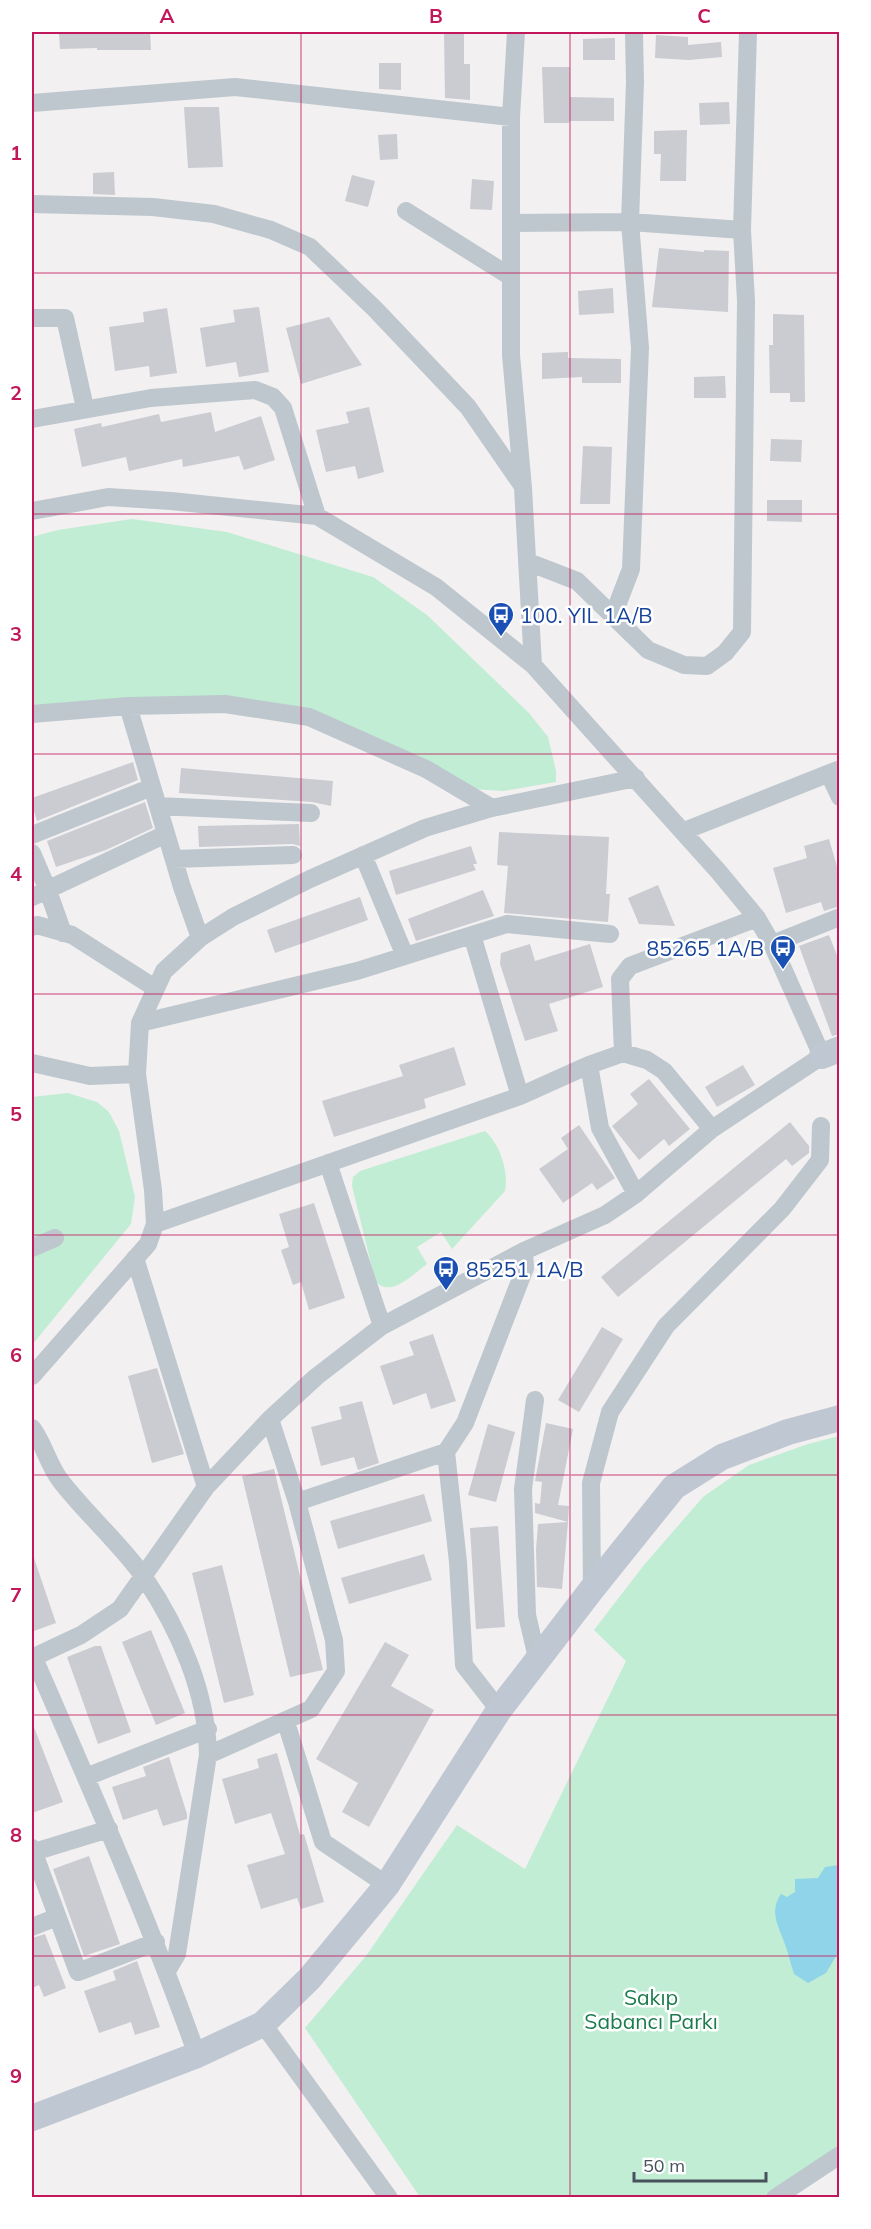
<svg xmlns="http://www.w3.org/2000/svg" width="871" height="2229" font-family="Mulish,sans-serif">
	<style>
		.green { fill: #c0edd3 }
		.water { fill: #8fd4e9 }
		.building { fill: #caccd2 }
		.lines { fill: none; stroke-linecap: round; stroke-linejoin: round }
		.street { stroke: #bec7ce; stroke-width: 18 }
		.secondary { stroke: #bec7d2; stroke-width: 26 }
		.grid { fill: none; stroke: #c2185b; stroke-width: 1.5; stroke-opacity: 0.55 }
		.labels { text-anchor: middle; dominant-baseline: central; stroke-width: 5; stroke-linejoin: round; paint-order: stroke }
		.transit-label { font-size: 21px; fill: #164399; stroke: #fff; text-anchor: start }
		.park-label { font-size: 21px; fill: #1b7b4d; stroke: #fff }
		.neatline { fill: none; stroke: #c2185b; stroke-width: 2 }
		.grid-label { font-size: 20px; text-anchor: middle; font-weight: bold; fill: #c2185b }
	</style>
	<rect width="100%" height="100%" fill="#f2f0f0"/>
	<path class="green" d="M132 519 227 532 373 577 427 615 529 713 548 737 556 771V782L503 791 471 789 268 708 56 718 32 723V537L58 530Z
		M68 1093 97 1102 109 1112 119 1131 135 1197 131 1224 32 1345V1097Z
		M485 1131C500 1144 509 1172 505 1191L452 1249 441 1232 417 1247 427 1264C413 1274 389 1300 375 1280L352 1186 353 1177 360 1171Z
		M839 1436V2146L763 2197H420L305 2028 366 1956 457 1825 525 1869 626 1661 594 1630 644 1565 703 1497 749 1465 808 1444Z"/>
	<path class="water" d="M839 1865V1951L826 1973 808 1983 794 1974C791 1965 789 1956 786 1947 780 1928 768 1913 781 1894L787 1897 795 1892V1879L818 1878 825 1867Z"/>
	<path class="building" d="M59 32H150L151 50H97V48L60 49Z
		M444 32H464V64H470V100L445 98Z
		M656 35 688 37V45L721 42 722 57 689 60 655 58Z
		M615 38V60H583V39Z
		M379 63H401V90L379 89Z
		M542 67H570V97L614 98V121H569V123H544Z
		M729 102 730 124 700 125 699 103Z
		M184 107H219L223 167 188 168Z
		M687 130 686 181H660L661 154H654V131Z
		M397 134 398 159 380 160 378 135Z
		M114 172 115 195 93 194V173Z
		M352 175 375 181 368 207 345 201Z
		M472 179 494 181 492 210 470 209Z
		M659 248 704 252V250L729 251 728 312 652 307Z
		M613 288 614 313 579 315 578 291Z
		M259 307 269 372 239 377 236 362 206 367 200 328 235 322 233 310Z
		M167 308 177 373 150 377 149 366 115 371 109 327 144 322 143 312Z
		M773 314 804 315 805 402H790V393H770L769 345H773Z
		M329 317 362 365 301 384 286 328Z
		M568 352V358L621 359V383H582V377L542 379V353Z
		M725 376 726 398H694V377Z
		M369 407 384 472 358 479 355 466 326 472 316 430 349 423 346 412Z
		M211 412 215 432 261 416 275 460 244 470 239 456 183 467 182 459 129 471 126 457 82 467 74 429 101 423 102 427 159 414 161 422Z
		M771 439 802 440 801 462 770 461Z
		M583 446 612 447 610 504H580Z
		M767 500H802V522L767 521Z
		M133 762 138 780 37 821 32 805V798Z
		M181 768 333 781 331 806 312 802 179 793Z
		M145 802 153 828 106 850 56 867 47 841Z
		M299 824 300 846 293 844 199 847 198 826Z
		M499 832 609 837 606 894H610L608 922 504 913 508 866 497 865Z
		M829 839 840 877V906L824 911 821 902 786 913 773 868 807 858 804 846Z
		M471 846 477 864H473L476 870 396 895 389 871Z
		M658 885 675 926 639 924 628 898Z
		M483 890 494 916 416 941 408 919Z
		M360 897 368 920 275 953 267 930Z
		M829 935 840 963V1034L832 1036 799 946Z
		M530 944 535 961 590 944 603 987 549 1004 558 1031 525 1041 500 964 501 953Z
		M454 1047 466 1085 424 1099 426 1108 334 1137 322 1101 403 1076 399 1065Z
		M743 1065 755 1085 717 1107 705 1087Z
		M649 1079 690 1129 669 1146 664 1139 639 1160 612 1126 638 1104 630 1094Z
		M790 1122 809 1146V1153L792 1166 786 1159 618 1297 601 1277Z
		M579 1125 615 1178 597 1190 592 1183 563 1203 539 1169 568 1149 561 1138Z
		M314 1203 345 1298 309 1310 301 1282 293 1285 281 1250 289 1247 279 1214Z
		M602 1327 623 1339 579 1412 558 1400Z
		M433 1334 456 1401 431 1409 426 1393 393 1405 380 1366 414 1355 409 1342Z
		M157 1368 184 1454 152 1463 128 1376Z
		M362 1401 379 1463 358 1470 354 1457 321 1466 311 1427 342 1419 339 1407Z
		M546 1423 573 1429 558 1505 569 1506 568 1522 535 1513V1503L540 1504 542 1482 535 1481Z
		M488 1424 515 1432 496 1502 468 1495Z
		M274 1469 323 1670 290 1677 242 1476Z
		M424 1494 432 1521 338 1549 330 1521Z
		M568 1522 562 1589 537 1587 536 1549 538 1524Z
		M498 1526 505 1627 476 1629 470 1528Z
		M424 1554 432 1580 349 1604 341 1578Z
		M34 1558 56 1623 34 1631 32 1622V1559Z
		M222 1565 254 1695 224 1703 192 1573Z
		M151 1630 185 1713 156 1725 122 1642Z
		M385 1642 409 1655 391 1686 434 1710 369 1827 342 1812 358 1783 316 1759Z
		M95 1646H101L131 1732 98 1744 67 1657Z
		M32 1722 63 1802 32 1813Z
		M277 1753 300 1835 304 1834 324 1902 301 1909 297 1898 261 1909 247 1865 285 1854 271 1813 235 1824 222 1779 259 1768 257 1759Z
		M169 1757 187 1814V1819L163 1826 157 1809 123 1820 112 1787 146 1776 143 1767Z
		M89 1856 120 1944 84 1956 53 1869Z
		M45 1934 66 1988 44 1997 39 1985 32 1988V1938Z
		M137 1961 160 2027 135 2035 131 2022 99 2033 84 1991 116 1980 113 1971Z"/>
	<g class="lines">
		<path class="street" d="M516 32 511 117V355L523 488 533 665
			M32 103 235 87 511 117
			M32 204 153 207 214 214 271 230 310 247 375 309 468 407 522 485
			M406 211 511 277
			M511 223 630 222 742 230
			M32 318H65L85 408
			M32 419 151 398 255 390 273 397 283 408 317 516
			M32 511 108 497 171 501 317 516 436 587 533 665 718 871 757 918 772 944 822 1056 712 1129 636 1194 605 1215 524 1251 382 1326 316 1377 270 1419 206 1487 120 1609 81 1635 32 1658
			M528 562 577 581 648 650 684 665 707 666 725 653 742 632 746 301 742 230 748 32
			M613 616 631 569 640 348 630 222 635 82 634 32
			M128 706 182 887 200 938
			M32 714 128 706 225 704 309 717 426 769 492 808
			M829 774 840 797
			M158 806 311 813
			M684 831 840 769
			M32 835 152 787
			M32 853 47 888 63 933
			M363 855 405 956
			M174 859 293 855
			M32 897 166 834
			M32 927 37 925 72 935 155 988
			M472 935 520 1096
			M772 944 840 917
			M140 1023 357 971 507 924 610 934
			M623 1053 620 979 630 966 757 918
			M32 1063 90 1076 137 1074
			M589 1065 600 1128 636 1194
			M328 1163 382 1326
			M155 1224 520 1096 589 1065 623 1053 647 1060 664 1071 712 1129
			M32 1248 55 1238
			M135 1258 206 1487
			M32 1376 148 1244 155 1224 153 1190 137 1074 140 1023 164 971 200 938 233 917 310 879 425 828 492 808 636 778
			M535 1400 523 1489 527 1615 538 1662
			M32 1428C44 1444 48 1464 60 1480 86 1514 119 1542 144 1577 179 1629 207 1692 208 1755L177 1954 167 1971
			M446 1452 458 1562 464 1665 499 1710
			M297 1502 446 1452 465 1423 525 1268 524 1251
			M592 1589 591 1483 610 1412 666 1326 782 1209 820 1160 821 1126
			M34 1658C91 1789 149 1920 197 2055
			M286 1722 323 1842 387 1885
			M208 1755 311 1709 336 1671 334 1640 297 1502 270 1419
			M86 1777 208 1729
			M32 1848 78 1972 156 1942
			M34 1852 109 1829
			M32 1927 57 1917
			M263 2024 389 2198
			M775 2198 840 2155"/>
		<path class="secondary" d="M822 1056 840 1049
			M32 2118 197 2055 263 2024 310 1978 387 1885 499 1710 592 1589 674 1487 722 1457 788 1432 840 1418"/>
	</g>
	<path class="grid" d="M301 32V2198M570 32V2198M32 273H840M32 514H840M32 754H840M32 994H840M32 1235H840M32 1475H840M32 1715H840M32 1956H840"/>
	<defs>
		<symbol id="bus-pin" viewBox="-11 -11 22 30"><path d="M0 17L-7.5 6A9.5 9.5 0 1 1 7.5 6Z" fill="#1a4fb4" stroke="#fff"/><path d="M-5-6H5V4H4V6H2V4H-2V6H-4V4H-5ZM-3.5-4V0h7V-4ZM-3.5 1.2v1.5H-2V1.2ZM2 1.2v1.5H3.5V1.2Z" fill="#fff"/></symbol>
	</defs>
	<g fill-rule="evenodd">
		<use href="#bus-pin" x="486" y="600" width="30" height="40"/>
		<use href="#bus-pin" x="768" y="933" width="30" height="40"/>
		<use href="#bus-pin" x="431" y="1254" width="30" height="40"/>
	</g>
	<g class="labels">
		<g class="transit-label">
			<text x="520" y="615">100. YIL 1A/B</text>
			<text x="764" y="948" text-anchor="end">85265 1A/B</text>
			<text x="466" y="1269">85251 1A/B</text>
		</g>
		<g class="park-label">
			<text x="651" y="1997">Sakıp<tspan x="651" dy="24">Sabancı Parkı</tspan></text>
		</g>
	</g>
	<rect width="871" height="2229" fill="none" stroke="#ffffff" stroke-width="66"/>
	<path d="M634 2172v9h132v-9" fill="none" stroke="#48525c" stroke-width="3"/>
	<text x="643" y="2172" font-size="18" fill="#48525c" stroke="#ffffff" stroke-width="4.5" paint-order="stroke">50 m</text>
	<rect x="33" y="33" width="805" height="2163" class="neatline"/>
	<g class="grid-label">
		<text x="167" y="23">A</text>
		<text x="436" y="23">B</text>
		<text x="704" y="23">C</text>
		<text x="16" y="160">1</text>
		<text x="16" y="400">2</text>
		<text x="16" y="641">3</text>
		<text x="16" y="881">4</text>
		<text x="16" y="1121">5</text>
		<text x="16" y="1362">6</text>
		<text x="16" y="1602">7</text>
		<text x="16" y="1842">8</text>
		<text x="16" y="2083">9</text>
	</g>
</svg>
